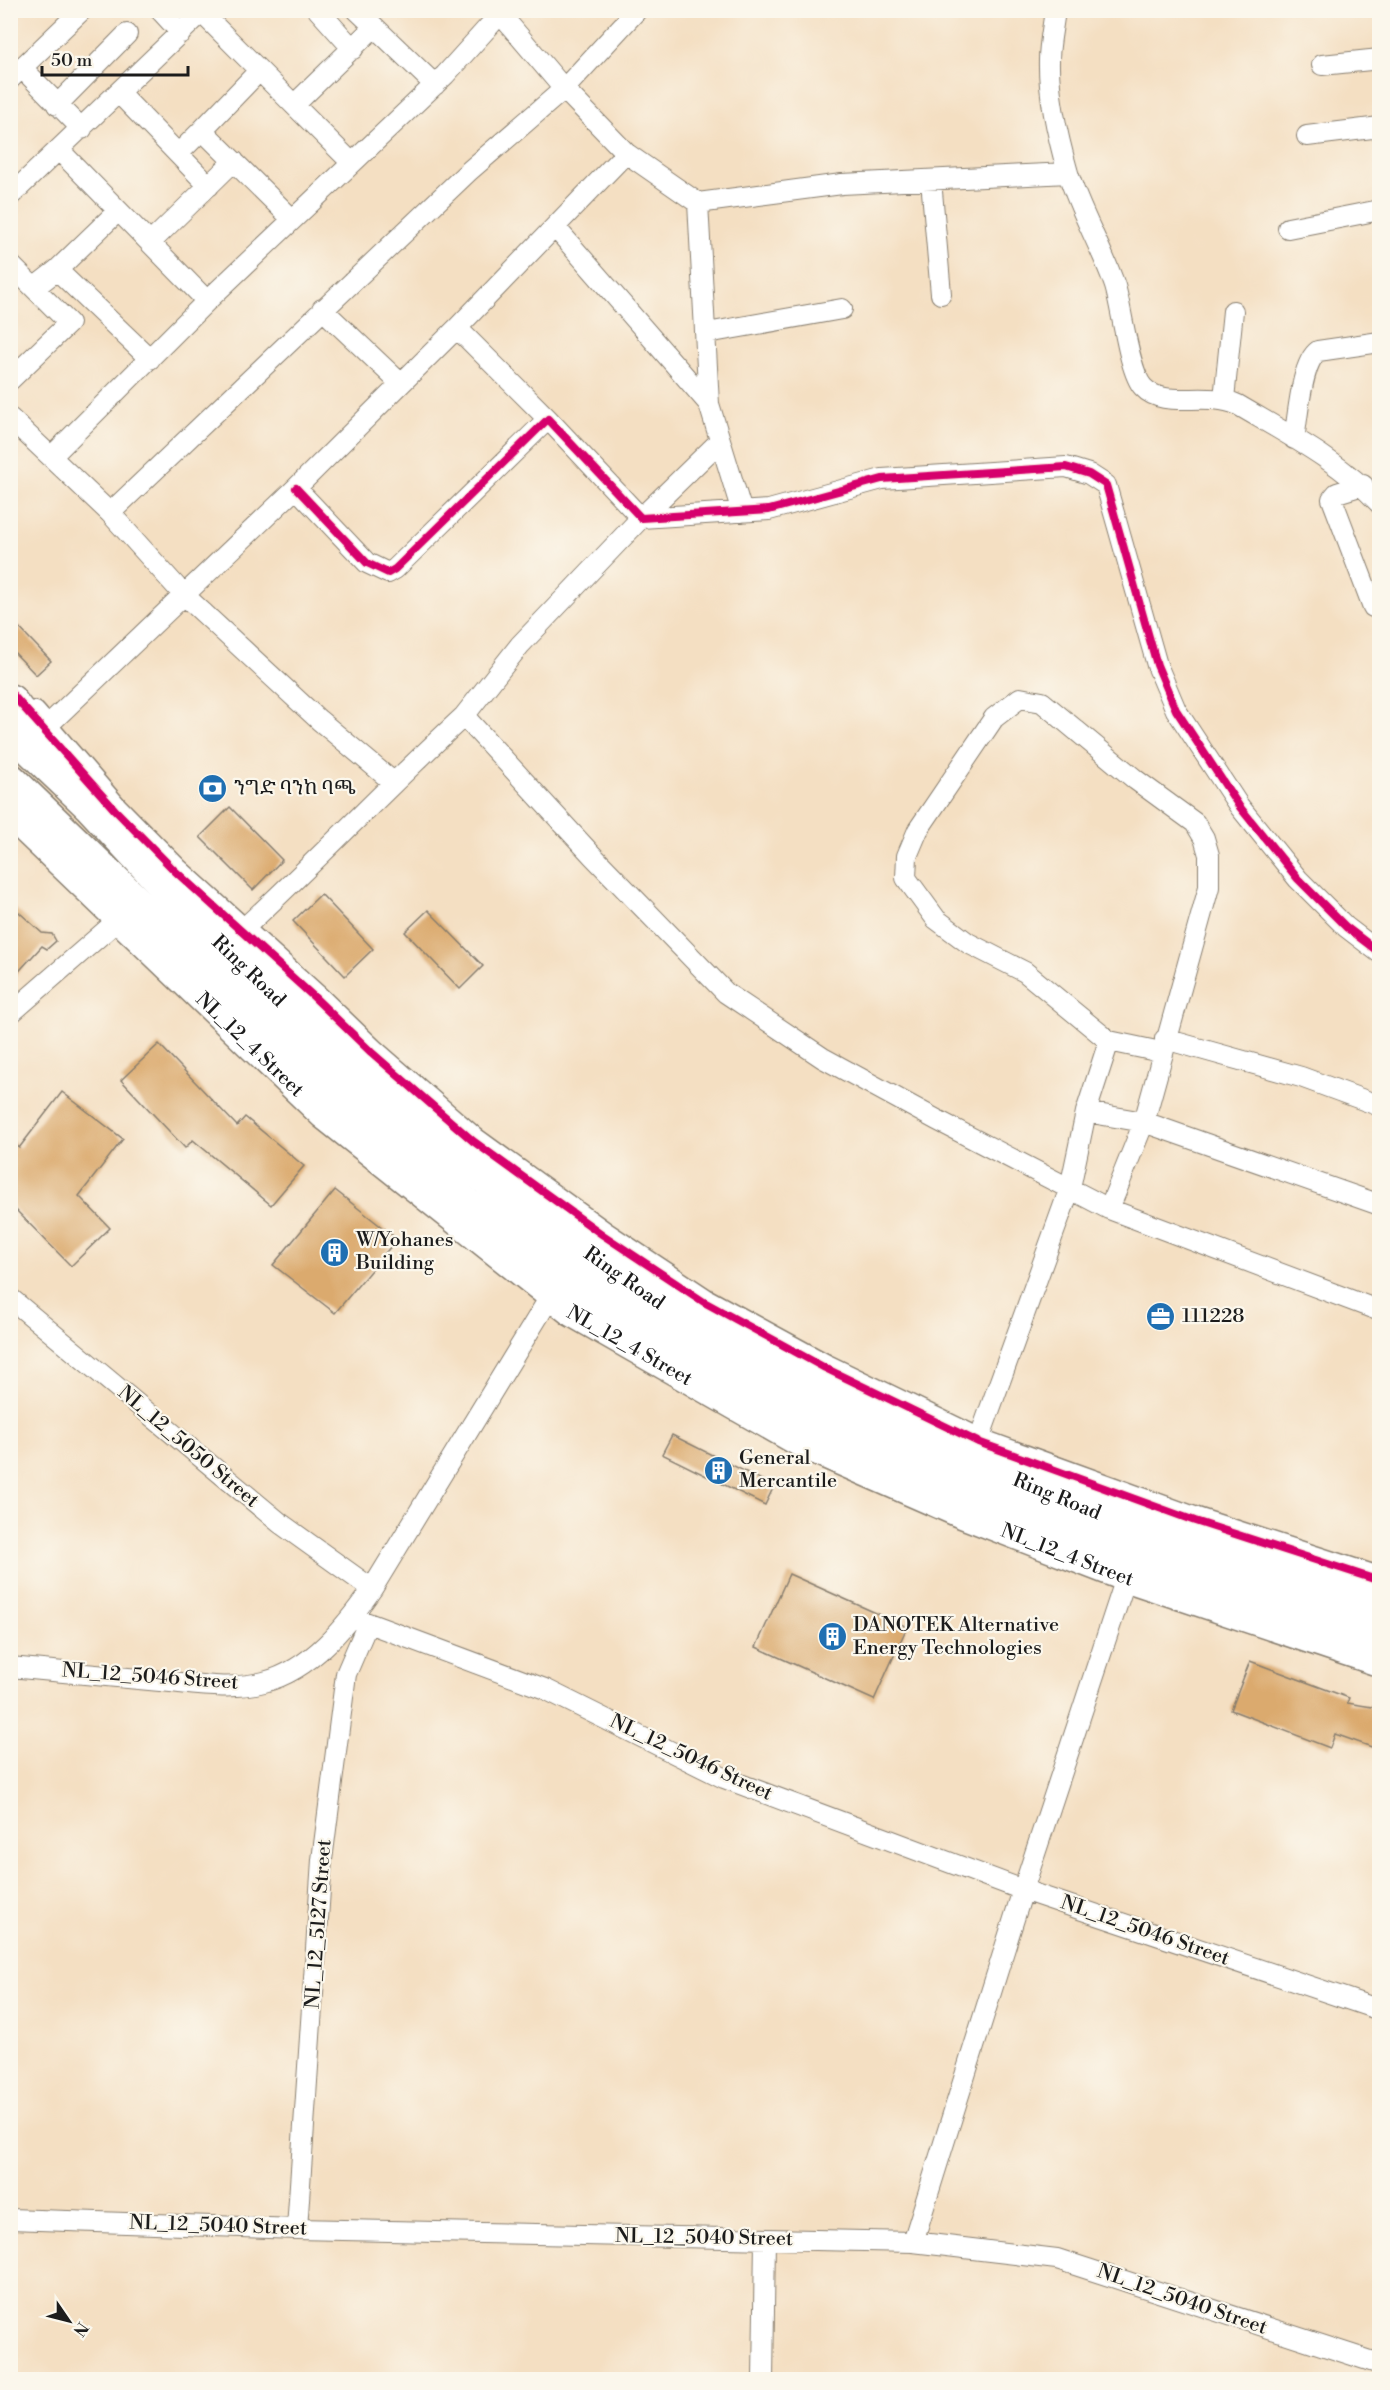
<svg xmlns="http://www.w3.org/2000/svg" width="1390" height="2390" font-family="'Libre Bodoni','Noto Serif Ethiopic',serif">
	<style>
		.building { fill: #dbaa6e }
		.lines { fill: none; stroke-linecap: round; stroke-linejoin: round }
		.street-casing { stroke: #887e6f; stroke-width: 22 }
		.secondary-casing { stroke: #887e6f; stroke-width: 30 }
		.highway-casing { stroke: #887e6f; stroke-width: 36 }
		.street { stroke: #fff; stroke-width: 20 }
		.secondary { stroke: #fff; stroke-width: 27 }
		.highway { stroke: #fff; stroke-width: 33 }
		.cycleway-casing { stroke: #fbf7ec; stroke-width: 11 }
		.cycleway { stroke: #d6006c; stroke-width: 8 }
		.labels { text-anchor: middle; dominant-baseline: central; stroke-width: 4.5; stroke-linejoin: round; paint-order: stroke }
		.poi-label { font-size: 20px; fill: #1c1c1c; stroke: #fbf7ec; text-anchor: start }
		.street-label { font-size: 20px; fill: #1c1c1c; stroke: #fbf7ec }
	</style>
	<rect width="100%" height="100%" fill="#fbf7ec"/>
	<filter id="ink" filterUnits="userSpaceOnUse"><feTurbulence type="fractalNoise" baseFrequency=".0167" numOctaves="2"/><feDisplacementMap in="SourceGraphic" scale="12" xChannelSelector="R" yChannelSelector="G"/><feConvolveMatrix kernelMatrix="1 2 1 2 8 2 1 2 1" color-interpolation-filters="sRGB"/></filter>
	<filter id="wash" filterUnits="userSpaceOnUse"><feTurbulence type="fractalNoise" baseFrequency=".008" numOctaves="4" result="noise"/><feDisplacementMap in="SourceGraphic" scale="24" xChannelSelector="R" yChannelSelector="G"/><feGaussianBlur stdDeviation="1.35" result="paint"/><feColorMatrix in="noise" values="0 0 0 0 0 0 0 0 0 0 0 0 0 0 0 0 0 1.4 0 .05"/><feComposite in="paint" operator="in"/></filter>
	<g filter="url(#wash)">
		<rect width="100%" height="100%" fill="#f4dfc2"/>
		<g id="blocks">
			<path class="building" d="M10 618 51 661 36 675 10 648Z
				M230 807 282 860 253 890 200 837Z
				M321 894 373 949 345 976 293 921Z
				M10 904 42 933 52 934 56 941 47 949 42 946 10 981Z
				M428 910 483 966 460 989 405 932Z
				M159 1044 237 1126 245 1117 304 1166 271 1205 193 1140 185 1148 121 1080Z
				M62 1092 123 1139 79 1196 110 1228 71 1266 10 1204V1138L19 1148Z
				M335 1190 397 1239 335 1313 273 1265Z
				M672 1435 774 1486 765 1505 662 1454Z
				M789 1574 907 1627 874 1700 756 1647Z
				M1250 1661 1349 1698 1347 1703 1372 1707 1380 1704V1750L1335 1734 1330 1748 1231 1710Z"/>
		</g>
	</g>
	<g filter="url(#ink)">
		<use href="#blocks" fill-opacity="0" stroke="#887e6f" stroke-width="1.5"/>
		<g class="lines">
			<defs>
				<path id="street" d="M160 10 181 33
					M318 10 353 49
					M357 10 435 85
					M1055 10C1053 27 1049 44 1049 60 1048 96 1058 138 1068 173 1080 212 1102 248 1115 286 1122 309 1129 372 1143 387 1164 410 1206 390 1238 405 1287 434 1341 462 1380 504
					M202 13 352 163
					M1322 65 1380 59
					M22 68 82 129
					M10 79 82 10
					M119 93 178 154 202 130 292 219
					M57 105 127 34
					M294 105 374 27
					M202 130 259 71
					M1307 136 1380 127
					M60 151 207 301
					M626 153 698 203 709 404 742 512
					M178 154 209 186
					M931 180 941 294
					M10 196 204 10
					M698 203 842 184 1068 173
					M555 227 709 404
					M1288 228 1380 210
					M151 242 234 161
					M10 264 34 288 57 270 150 359
					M57 270 118 211
					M322 309 400 383
					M457 328 548 419
					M707 333 842 309
					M10 380 69 323 34 288
					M1224 399 1233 311
					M10 418 110 513 183 594 319 720 393 782
					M1294 439C1298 418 1301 363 1318 351L1380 342
					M51 457 207 301 445 75 500 14
					M1363 485 1337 493 1332 499 1373 607
					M296 488 367 563 388 573 395 569 548 419 641 518 769 510 882 479 1066 467 1089 474 1106 485 1157 665 1176 710 1239 806 1298 879 1346 927 1380 953
					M110 513 468 172 564 89 637 10
					M464 716 520 645 641 518 720 441
					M45 728 296 488 457 328 626 153 564 89 497 10
					M241 931C317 861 388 786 464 716L592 855 726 993 823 1058 937 1120 1109 1209 1380 1311
					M10 1014 118 920
					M1165 1039 1301 1077 1380 1106
					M1086 1112 1144 1122 1380 1205
					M1109 1209 1144 1122 1209 887V855L1204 838 1195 823 1136 780 1042 702 1020 698 994 718 918 830 907 856 906 878 936 919 968 943 1025 972 1109 1041 1161 1052
					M10 1298 280 1523 372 1589
					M978 1442 1070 1188 1086 1112 1109 1041
					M352 1617 545 1689 724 1778 1023 1890 1380 2010
					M10 1667C60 1672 110 1676 160 1681 194 1684 231 1691 264 1682 311 1670 346 1626 372 1589L550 1297
					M10 2219 297 2229 913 2242 1057 2259 1380 2364
					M297 2229 322 1860 346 1674 368 1623
					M913 2242 1023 1890 1126 1578
					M763 2380 765 2239"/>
				<g id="secondary">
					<path d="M33 715 115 810 175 871 314 997 371 1052 473 1141 603 1235 704 1302 825 1368 978 1442 1195 1521 1380 1581"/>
					<path id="s1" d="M10 815 323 1115 572 1313 805 1446 958 1513 1126 1578 1380 1663"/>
				</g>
				<g id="highway">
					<path d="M10 701 41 742"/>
					<path id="s2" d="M10 729 90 805 214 938 343 1062 436 1140 527 1210 679 1317 874 1419 955 1455 1109 1518 1380 1609"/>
					<path d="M10 780 322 1082 466 1204 639 1324 838 1435 973 1494 1093 1540 1380 1635"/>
				</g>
			</defs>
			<use href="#street" class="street-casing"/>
			<use href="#secondary" class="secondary-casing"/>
			<use href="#highway" class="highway-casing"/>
			<use href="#street" class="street"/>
			<use href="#secondary" class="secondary"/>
			<use href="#highway" class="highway"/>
			<defs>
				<path id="cycleway" d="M296 488 367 563 388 573 395 569 548 419 641 518 769 510 882 479 1066 467 1089 474 1106 485 1157 665 1176 710 1239 806 1298 879 1346 927 1380 953
					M10 692 115 810 175 871 314 997 371 1052 473 1141 603 1235 704 1302 825 1368 978 1442 1195 1521 1380 1581"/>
			</defs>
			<use href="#cycleway" class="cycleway-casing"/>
			<use href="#cycleway" class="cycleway"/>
		</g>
	</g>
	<defs>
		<symbol id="bank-disc" viewBox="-11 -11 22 22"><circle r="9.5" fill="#1f6fb2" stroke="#fbf7ec"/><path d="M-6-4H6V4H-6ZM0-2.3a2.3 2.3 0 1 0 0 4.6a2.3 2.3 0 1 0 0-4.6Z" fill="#fff"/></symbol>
		<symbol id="building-disc" viewBox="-11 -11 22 22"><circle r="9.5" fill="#1f6fb2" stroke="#fbf7ec"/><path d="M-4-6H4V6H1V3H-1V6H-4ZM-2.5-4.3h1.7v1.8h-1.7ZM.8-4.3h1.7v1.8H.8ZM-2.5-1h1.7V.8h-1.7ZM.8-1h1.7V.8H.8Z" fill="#fff"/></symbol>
		<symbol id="office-disc" viewBox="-11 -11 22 22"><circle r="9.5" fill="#1f6fb2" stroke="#fbf7ec"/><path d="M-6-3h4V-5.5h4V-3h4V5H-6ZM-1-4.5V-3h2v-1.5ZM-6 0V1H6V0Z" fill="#fff"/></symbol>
	</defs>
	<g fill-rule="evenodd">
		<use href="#bank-disc" x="196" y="772" width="33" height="33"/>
		<use href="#building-disc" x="318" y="1236" width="33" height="33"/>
		<use href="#office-disc" x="1144" y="1300" width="33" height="33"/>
		<use href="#building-disc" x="702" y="1454" width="33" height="33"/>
		<use href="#building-disc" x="816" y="1620" width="33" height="33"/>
	</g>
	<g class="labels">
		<g class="poi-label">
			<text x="234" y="788">ንግድ ባንከ ባጫ</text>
			<text x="356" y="1240">W/Yohanes<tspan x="356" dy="23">Building</tspan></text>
			<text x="1182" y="1316">111228</text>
			<text x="739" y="1458">General<tspan x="739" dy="23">Mercantile</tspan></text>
			<text x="853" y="1625">DANOTEK Alternative<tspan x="853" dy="23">Energy Technologies</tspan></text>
		</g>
		<g class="street-label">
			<text stroke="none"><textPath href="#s2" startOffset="340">Ring Road</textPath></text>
			<text stroke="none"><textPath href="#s1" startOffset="332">NL_12_4 Street</textPath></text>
			<text stroke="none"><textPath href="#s2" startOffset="826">Ring Road</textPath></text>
			<text stroke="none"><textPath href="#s1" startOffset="818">NL_12_4 Street</textPath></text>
			<text transform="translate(188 1447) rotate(40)">NL_12_5050 Street</text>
			<text stroke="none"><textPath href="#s2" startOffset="1312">Ring Road</textPath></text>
			<text stroke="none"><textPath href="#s1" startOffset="1304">NL_12_4 Street</textPath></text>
			<text transform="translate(150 1677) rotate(4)">NL_12_5046 Street</text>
			<text transform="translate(691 1758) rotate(25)">NL_12_5046 Street</text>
			<text transform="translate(319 1924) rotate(-86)">NL_12_5127 Street</text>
			<text transform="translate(1145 1931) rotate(19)">NL_12_5046 Street</text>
			<text transform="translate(218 2226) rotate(2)">NL_12_5040 Street</text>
			<text transform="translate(704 2238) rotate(1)">NL_12_5040 Street</text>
			<text transform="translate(1182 2300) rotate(19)">NL_12_5040 Street</text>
		</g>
	</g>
	<rect width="1390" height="2390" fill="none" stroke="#fbf7ec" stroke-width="36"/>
	<g transform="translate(69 2321) rotate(125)" stroke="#fbf7ec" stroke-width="4.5" paint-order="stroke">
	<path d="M0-4.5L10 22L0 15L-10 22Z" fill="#1c1c1c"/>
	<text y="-9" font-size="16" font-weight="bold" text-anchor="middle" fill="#1c1c1c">N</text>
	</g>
	<path d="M42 66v9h146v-9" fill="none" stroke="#1c1c1c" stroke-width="3"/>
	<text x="51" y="66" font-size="18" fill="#1c1c1c" stroke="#fbf7ec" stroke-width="4.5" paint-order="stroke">50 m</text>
</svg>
